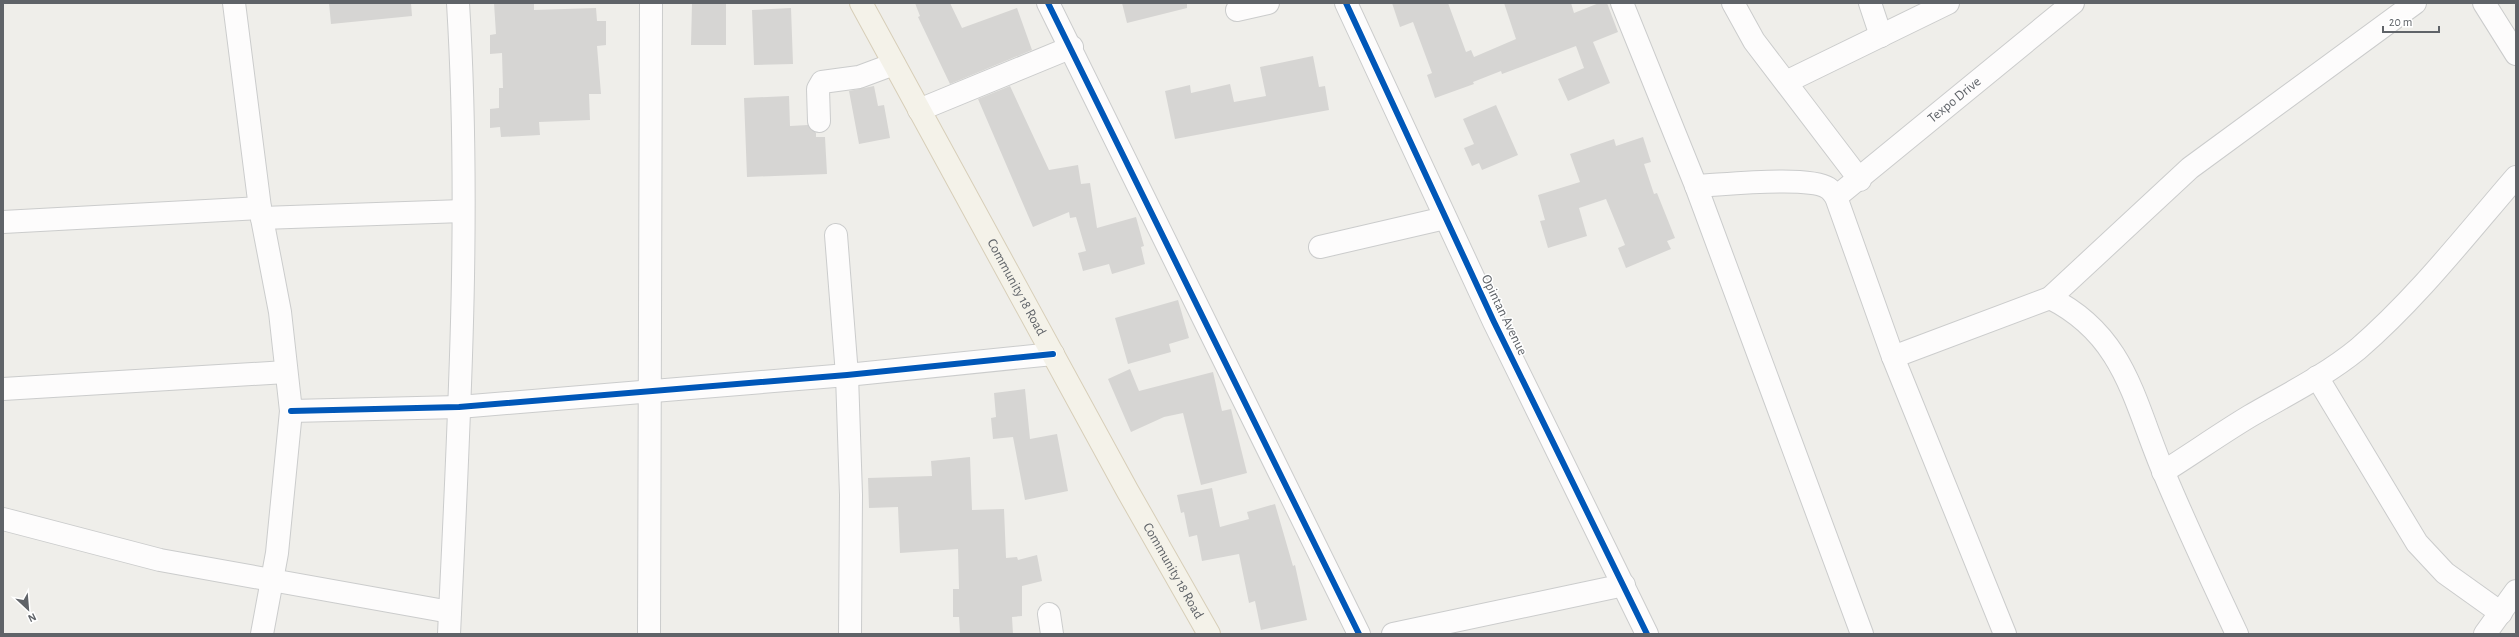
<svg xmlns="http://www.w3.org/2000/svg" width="2519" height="637" font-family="'Alegreya Sans',sans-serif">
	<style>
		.building { fill: #d6d5d3 }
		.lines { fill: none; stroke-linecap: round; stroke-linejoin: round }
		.minor-casing { stroke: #cbcccc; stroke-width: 24 }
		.major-casing { stroke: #d7ceb8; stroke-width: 24 }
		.minor { stroke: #fdfcfc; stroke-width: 22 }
		.major { stroke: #f4f2e9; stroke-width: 22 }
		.cycleway-casing { stroke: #fff; stroke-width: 8 }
		.cycleway { stroke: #0057b8; stroke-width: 6 }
		.labels { text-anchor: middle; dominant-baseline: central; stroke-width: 3; stroke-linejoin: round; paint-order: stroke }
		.street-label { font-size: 14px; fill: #5f6368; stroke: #fff }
	</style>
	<rect width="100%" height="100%" fill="#efeeea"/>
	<path class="building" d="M329 3H411L412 16 331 24Z
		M494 3H534V10L596 8 597 21H606V45L597 46 601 94H589L590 120 539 122 540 135 501 137 500 127 490 128V109L499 108V88H503L502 53 490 54V35L496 34Z
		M692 3H726V45H691Z
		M915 3H950L962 28 1017 8 1032 50 950 84 918 17 920 16Z
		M1122 3H1187V8L1127 23Z
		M1392 3H1448L1466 52 1471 50 1474 57 1516 39 1504 3H1571L1574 13 1599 3H1607L1618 32 1593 42 1610 83 1568 101 1558 79 1584 68 1576 46 1502 74 1501 71 1473 82 1474 84 1435 98 1427 75 1432 73 1413 22 1400 27Z
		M791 8 793 64 754 65 752 10Z
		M1313 56 1319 87 1325 86 1329 110 1175 139 1165 91 1190 85 1191 93 1230 84 1234 102 1266 96 1260 67Z
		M874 86 878 106 884 105 890 138 859 144 849 91Z
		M1010 86 1049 170 1078 165 1081 184 1090 183 1097 228 1136 217 1144 246 1141 247 1145 264 1112 274 1109 264 1083 271 1078 253 1086 251 1076 217 1070 218 1069 212 1033 227 978 99Z
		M789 96 790 126 808 125 816 133V137H825L827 174 747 177 744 98Z
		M1496 105 1518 155 1482 170 1479 163 1472 166 1464 148 1474 144 1463 119Z
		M1643 137 1651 162 1644 164 1654 194 1657 193 1675 238 1667 241 1671 249 1626 268 1618 248 1625 245 1606 199 1579 208 1587 236 1548 248 1540 221 1545 220 1538 195 1580 182 1570 154 1614 139 1616 146Z
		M1178 300 1189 338 1169 344 1171 352 1128 364 1115 318Z
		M1130 369 1139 391 1213 372 1222 411 1231 409 1247 473 1201 485 1183 413 1164 417 1131 432 1108 379Z
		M1025 389 1030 439 1057 434 1068 491 1025 500 1013 437 993 439 991 418 996 417 994 393Z
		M970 457 972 510 1004 509 1006 558 1017 557 1018 560 1037 555 1042 581 1022 586V616L1012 617 1013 634H960L959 617H953V589H959L958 549 900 553 898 507 869 508 868 478 932 476 931 461Z
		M1212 488 1220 527 1249 519 1247 512 1275 504 1293 566 1295 565 1307 620 1261 630 1255 601 1249 603 1239 554 1202 561 1197 535 1189 537 1184 512 1181 513 1177 495Z"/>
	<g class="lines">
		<defs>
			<g id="minor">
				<path d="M234 3 260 208 280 312 291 411 277 553 262 634"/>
				<path d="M1048 3 1359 634"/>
				<path d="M1346 3 1494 322 1647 634"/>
				<path d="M1622 3 1696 186 1862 634"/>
				<path d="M1733 3 1754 41 1860 180"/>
				<path d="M1870 3 1881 36"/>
				<path d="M2484 3 2516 54"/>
				<path d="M1237 10 1268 3"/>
				<path d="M1786 82 1948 3"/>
				<path d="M919 110 1072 47"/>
				<path d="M819 121 818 89 822 82 859 77 894 64"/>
				<path d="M1696 186C1722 185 1808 175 1828 188 1831 190 1834 194 1836 197L1893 357 2005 634"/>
				<path id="s1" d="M1836 197 2073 3"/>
				<path d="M262 218 463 211"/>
				<path d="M3 222 260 208"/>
				<path d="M836 235 847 375 851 495 850 634"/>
				<path d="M1320 247 1445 218"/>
				<path d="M2050 298C2126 336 2134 403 2164 473 2187 528 2212 581 2237 634"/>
				<path d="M1893 357 2050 298 2190 168 2415 3"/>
				<path d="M2317 377 2417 543 2445 573 2501 613"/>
				<path d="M3 389 286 372"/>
				<path d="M291 411 459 407 847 375 1053 354"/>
				<path d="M2163 472C2192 454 2220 434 2250 416 2286 395 2325 376 2358 349 2417 298 2465 236 2516 177"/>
				<path d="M3 519 160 560 450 612"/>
				<path d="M1049 614 1052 634"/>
				<path d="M449 634C459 424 471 213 458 3"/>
				<path d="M649 634 651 3"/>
				<path d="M1393 634 1624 585"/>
				<path d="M2485 634 2516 591"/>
			</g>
			<g id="major">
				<path id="s2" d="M861 3 1127 490 1209 634"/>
			</g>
		</defs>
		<use href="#minor" class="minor-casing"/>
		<use href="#major" class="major-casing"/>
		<use href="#minor" class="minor"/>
		<use href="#major" class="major"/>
		<defs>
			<path id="cycleway" d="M1048 3 1359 634
				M1346 3 1494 322 1647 634
				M291 411 459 407 847 375 1053 354"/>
		</defs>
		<use href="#cycleway" class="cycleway-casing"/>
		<use href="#cycleway" class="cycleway"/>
	</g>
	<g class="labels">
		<g class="street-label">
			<text stroke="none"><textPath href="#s1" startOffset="153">Texpo Drive</textPath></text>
			<text stroke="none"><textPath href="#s2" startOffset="324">Community 18 Road</textPath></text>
			<text transform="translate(1504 315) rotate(64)">Opintan Avenue</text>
			<text stroke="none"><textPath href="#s2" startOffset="648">Community 18 Road</textPath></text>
		</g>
	</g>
	<rect width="2519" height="637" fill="none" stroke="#5f6368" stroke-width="8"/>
	<g transform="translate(28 609) rotate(154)" stroke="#ffffff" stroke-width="3" paint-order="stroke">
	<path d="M0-3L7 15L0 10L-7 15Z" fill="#5f6368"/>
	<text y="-6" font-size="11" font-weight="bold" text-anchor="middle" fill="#5f6368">N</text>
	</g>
	<path d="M2383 26v6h56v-6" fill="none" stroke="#5f6368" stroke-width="2"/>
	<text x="2389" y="26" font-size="12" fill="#5f6368" stroke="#ffffff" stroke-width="3" paint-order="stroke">20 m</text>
</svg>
